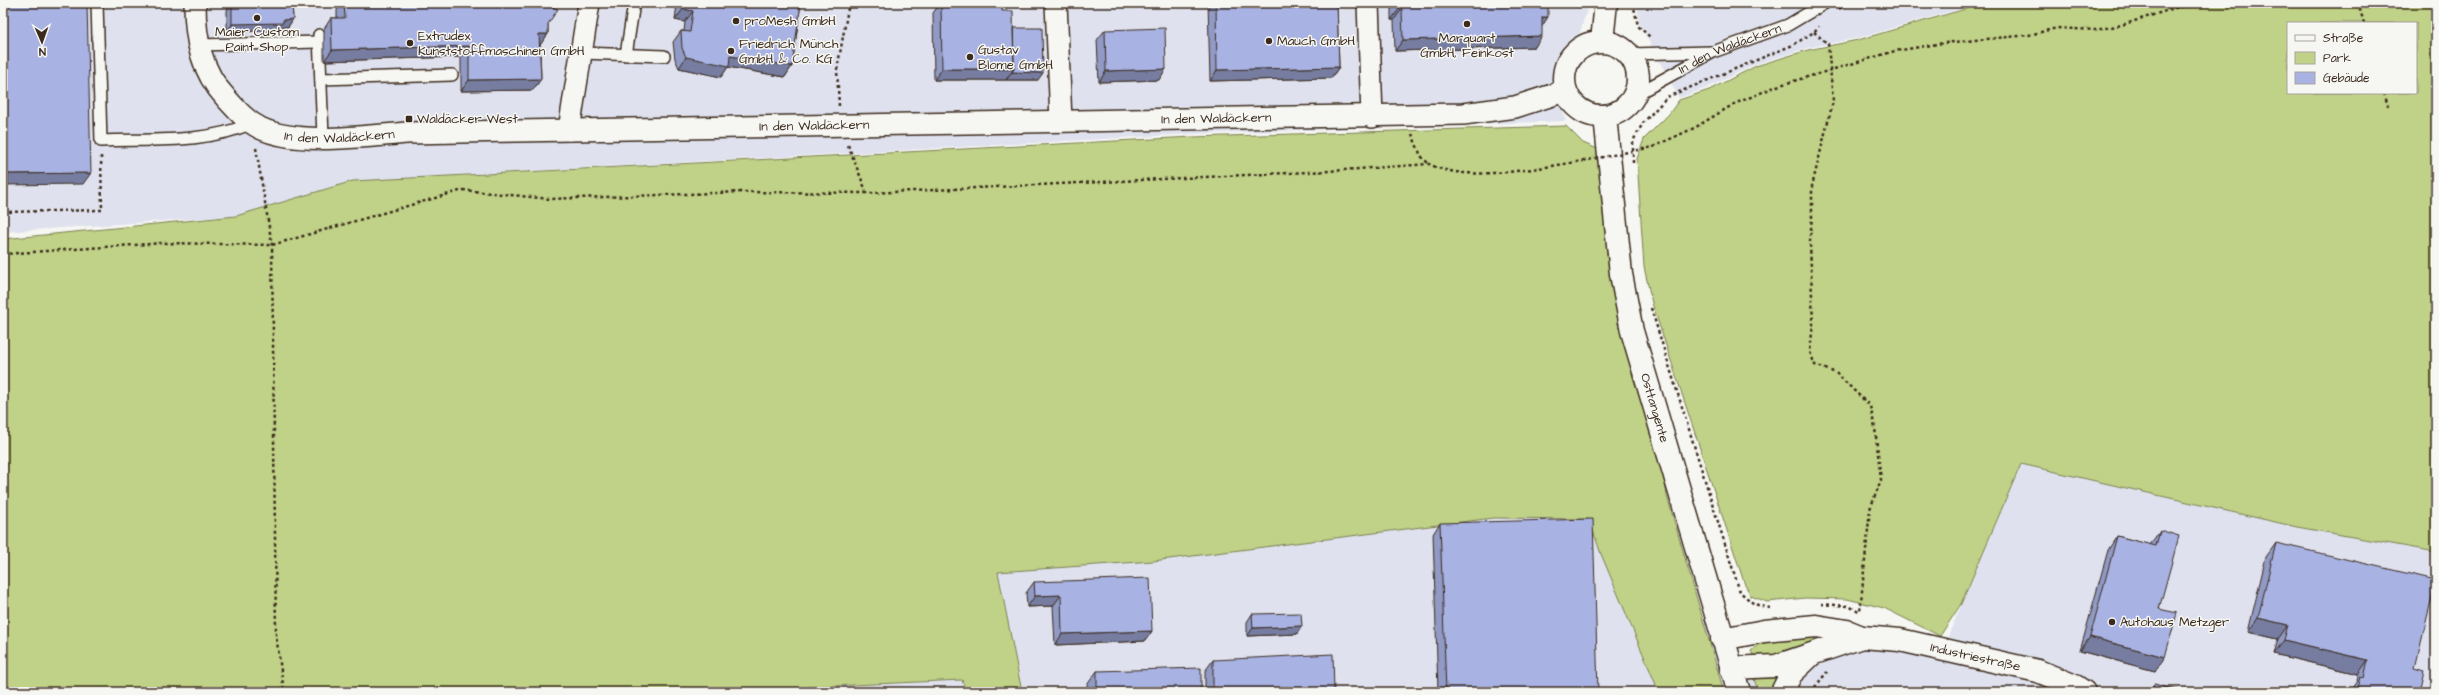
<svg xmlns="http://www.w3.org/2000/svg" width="2439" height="695" font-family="'Architects Daughter',sans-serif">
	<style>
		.built { fill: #dfe2ee }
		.green { fill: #bfd287; stroke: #7d7e52; fill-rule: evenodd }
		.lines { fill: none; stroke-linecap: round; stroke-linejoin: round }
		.lane-casing { stroke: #3b2a1e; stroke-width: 14 }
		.street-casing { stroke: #3b2a1e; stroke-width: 24 }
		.secondary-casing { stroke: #3b2a1e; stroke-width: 25 }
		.path { stroke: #3b2a1e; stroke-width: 2.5; stroke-dasharray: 3 3; stroke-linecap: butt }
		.lane { stroke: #f6f6f2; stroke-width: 11 }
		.street { stroke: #f6f6f2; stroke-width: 21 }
		.secondary { stroke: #f6f6f2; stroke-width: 22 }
		.path-bridge { stroke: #3b2a1e; stroke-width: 2.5; stroke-dasharray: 3 3; stroke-linecap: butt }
		.wall { fill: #909ac4; stroke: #3b2a1e }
		.shaded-wall { fill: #767da0; stroke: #3b2a1e }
		.building { fill: #a8b3e4; stroke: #3b2a1e }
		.poi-dot { fill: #3b2a1e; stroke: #f6f6f2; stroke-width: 1.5 }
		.labels { text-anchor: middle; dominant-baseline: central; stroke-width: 3; stroke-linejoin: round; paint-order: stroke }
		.poi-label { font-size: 13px; fill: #3b2a1e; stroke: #f6f6f2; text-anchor: start }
		.street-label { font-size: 13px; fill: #3b2a1e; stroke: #f6f6f2 }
	</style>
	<rect width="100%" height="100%" fill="#f6f6f2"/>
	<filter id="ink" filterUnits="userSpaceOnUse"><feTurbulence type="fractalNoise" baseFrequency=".025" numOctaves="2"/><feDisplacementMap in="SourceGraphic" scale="8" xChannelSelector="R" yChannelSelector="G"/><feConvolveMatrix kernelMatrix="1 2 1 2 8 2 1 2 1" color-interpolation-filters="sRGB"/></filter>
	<g filter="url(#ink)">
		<path class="built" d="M3 3H1589L1577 42 1557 67 1556 92 1566 121 1193 134 353 181 236 216 3 232Z
			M1637 3H1981L1858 38 1807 48 1754 65 1707 88 1679 98 1639 23Z
			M2021 464 2297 527 2436 552V692H1022L998 572 1153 561 1493 518 1589 519 1662 618H1712L1730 679 1875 644 1940 655Z
			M962 680 966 692H809V687Z"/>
		<path class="green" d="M1986 3H2436V552L2297 527 2021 464 1961 604 1940 636 1884 608 1847 599 1805 598 1767 602 1751 596 1745 585 1652 303 1644 267 1637 159 1644 139 1669 114 1679 100 1709 90 1756 66 1808 50 1858 40ZM2288 23H2416V93H2288Z
			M1566 126 1583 143 1600 150 1618 324 1661 458 1667 496 1724 692H1659L1601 554 1589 519 1493 518 1153 561 998 572 1022 692H966L962 680 809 687V692H3V239L236 216 353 181 1192 137Z
			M1821 635 1823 640C1802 647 1775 662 1753 655L1751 651 1762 641Z
			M1779 674 1771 692H1758L1754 679Z"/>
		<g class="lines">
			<defs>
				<g id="lane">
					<path d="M97 3 101 141C151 139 206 144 252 123"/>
					<path d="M319 35 323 137"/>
					<path d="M197 45 319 42"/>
					<path d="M582 53 664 56"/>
					<path d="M1629 54 1712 52"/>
					<path d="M626 55 634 3"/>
					<path d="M321 79 452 75"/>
					<path id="s1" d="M1635 95 1713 52 1788 25 1825 3"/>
				</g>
				<g id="street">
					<path id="s2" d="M195 3C195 39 201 71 226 98 236 109 246 121 260 128 297 146 366 136 407 133L1463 114 1515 107 1565 91"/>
					<path d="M1056 3 1061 121"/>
					<path d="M1368 3 1372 117"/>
					<path d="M569 130 589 3"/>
				</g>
				<g id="secondary">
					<path d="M1602 41 1606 3"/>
					<circle cx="1601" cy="79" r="37"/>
					<path id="s3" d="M1605 116 1621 274 1632 331 1739 692"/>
					<path id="s4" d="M1722 639 1764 631 1816 626 1847 631 1862 637 1900 640 2038 671 2075 686 2084 692"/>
					<path d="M1731 668 1776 666 1862 637"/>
					<path d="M1782 692 1791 674 1809 657"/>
				</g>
			</defs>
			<use href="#lane" class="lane-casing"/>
			<use href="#street" class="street-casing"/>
			<use href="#secondary" class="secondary-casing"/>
			<path class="path" d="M1633 3 1638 26 1650 37
				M2358 3 2364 23
				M1839 9 1849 3
				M1814 32 1828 44 1833 101 1812 186V216L1810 242 1813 324 1810 352 1815 365 1836 373 1870 406 1875 428 1881 480 1870 509 1860 612
				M2384 93 2388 106
				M839 106 837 70 849 3
				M1412 134 1421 156 1429 164
				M848 145 866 191
				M1653 147 1696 127 1734 104 1777 86 1895 51 1944 43 2029 35 2057 28 2095 30 2122 25 2178 7 2214 3
				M256 148 272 245 276 635 284 692
				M1633 163V141L1643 123 1667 97 1793 45 1814 32 1819 26
				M3 212 102 210 101 156
				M3 254 163 243 272 245 463 190 550 199 742 192 871 193 1329 171 1429 164C1467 184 1541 167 1583 161
				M1651 308 1740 592 1754 604 1770 608
				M1821 604 1849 606 1860 613
				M1811 692 1827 672"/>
			<use href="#lane" class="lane"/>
			<use href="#street" class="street"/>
			<use href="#secondary" class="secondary"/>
			<path class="path-bridge" d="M1583 161 1653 147"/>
		</g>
		<path class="wall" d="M231 3H292L293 19 288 27H280L278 31 227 32V10Z
			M342 3H540L548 24V34L540 45 541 79 533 90 461 91V57L324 61V29L331 18H337V10Z
			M677 3H801L792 66 785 77 728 67 721 77 679 68 675 59 673 42 681 31H684L685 22 675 20Z
			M940 3H1002V11L1013 28 1038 80H934L933 13Z
			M1208 3H1337L1339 67 1331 78 1210 81Z
			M1393 3H1548L1542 25 1535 47 1395 51 1394 20H1391V6Z
			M1105 30 1159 80 1099 82 1097 40Z
			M1440 523 1598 692H1438L1433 534Z
			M2160 530 2159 609 2155 671 2080 651 2108 550 2117 536 2150 545Z
			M2276 543 2415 668 2420 692H2349L2357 681 2358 674 2274 654 2278 639 2248 632 2266 557Z
			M1034 582 1152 631 1145 641 1055 645 1053 606 1027 607 1026 593Z
			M1252 614 1297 634 1247 636V622Z
			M1213 660 1334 692H1205V671Z
			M1097 671 1201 692H1087V685Z
			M2154 684 2180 692H2150L2151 688Z"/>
		<path class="shaded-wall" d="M683 9 693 11 685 22 675 20Z
			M1399 9H1402L1394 20H1391Z
			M1542 17H1548L1541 28Z
			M293 19 288 27H280L278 31 227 32 232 24 283 20Z
			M539 34H548L540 45H532Z
			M1542 36 1535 47 1395 51 1403 40Z
			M469 46 461 57 324 61 332 50Z
			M730 56 792 66 785 77 728 67 721 77 679 68 686 57Z
			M1339 67 1331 78 1210 81 1217 70Z
			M942 69H1014L1006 80H934Z
			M1166 69 1159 80 1099 82 1106 71Z
			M1012 72 1043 73 1038 80H1006Z
			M541 79 533 90 461 91 469 80Z
			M91 173 83 184 3 185V174Z
			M1061 595 1053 606 1027 607 1035 596Z
			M2258 618 2288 625 2278 639 2248 632Z
			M1302 626 1297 634 1247 636 1253 628Z
			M1152 631 1145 641 1055 645 1062 634Z
			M2090 637 2165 657 2155 671 2080 651Z
			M2284 640 2368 660 2358 674 2274 654Z
			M2357 688 2361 689 2359 692H2354Z"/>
		<path class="building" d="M3 3H87L91 173 3 174Z
			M232 3H292L293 19 283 20V23L232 24Z
			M344 3H540L558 9 548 24V34H539L541 79 469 80V46L332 50 331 18H345Z
			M683 3H801L792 66 730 56 729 66 686 57 682 48 681 31 690 32 693 11 683 9Z
			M941 3H1002V11H1013L1014 69H942Z
			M1216 3H1337L1339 67 1217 70Z
			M1399 3H1548V17H1542V36L1403 40 1402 9H1399Z
			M1013 28H1042L1043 73 1012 72 1014 69Z
			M1165 28 1166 69 1106 71 1105 30Z
			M1593 519 1598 692H1446L1440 523Z
			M2160 530 2179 536 2159 609 2177 613 2165 657 2090 637 2117 536 2156 546Z
			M2276 543 2436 580 2415 668 2425 671 2420 692H2361V689L2357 688 2360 677 2364 678 2368 660 2284 640 2288 625 2258 618Z
			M1150 578 1152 631 1062 634 1061 595 1035 596 1034 582Z
			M1301 613 1302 626 1253 628 1252 614Z
			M1333 654 1334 692H1213V660Z
			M1201 668V692H1097V671Z
			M2154 684 2180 691V692H2152Z"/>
	</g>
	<g class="poi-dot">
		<circle cx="257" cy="18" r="4"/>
		<circle cx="736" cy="21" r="4"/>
		<circle cx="1467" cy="24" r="4"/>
		<circle cx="1269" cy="41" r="4"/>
		<circle cx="410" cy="43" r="4"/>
		<circle cx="731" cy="51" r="4"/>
		<circle cx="970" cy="57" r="4"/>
		<rect x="405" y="115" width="8" height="8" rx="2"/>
		<circle cx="2112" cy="622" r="4"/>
	</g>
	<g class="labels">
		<g class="poi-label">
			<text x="744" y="21">proMesh GmbH</text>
			<text x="257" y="32" text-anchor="middle">Maier Custom<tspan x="257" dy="15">Paint Shop</tspan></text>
			<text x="418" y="36">Extrudex<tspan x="418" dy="15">Kunststoffmaschinen GmbH</tspan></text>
			<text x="1467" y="38" text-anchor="middle">Marquart<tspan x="1467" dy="15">GmbH, Feinkost</tspan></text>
			<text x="1277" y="41">Mauch GmbH</text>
			<text x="739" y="44">Friedrich Münch<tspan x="739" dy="15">GmbH &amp; Co. KG</tspan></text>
			<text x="978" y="50">Gustav<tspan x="978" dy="15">Blome GmbH</tspan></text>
			<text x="417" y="119">Waldäcker West</text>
			<text x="2120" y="622">Autohaus Metzger</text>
		</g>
		<g class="street-label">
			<text stroke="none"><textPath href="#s1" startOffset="106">In den Waldäckern</textPath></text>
			<text stroke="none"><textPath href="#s2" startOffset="1106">In den Waldäckern</textPath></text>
			<text stroke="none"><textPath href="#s2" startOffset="704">In den Waldäckern</textPath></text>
			<text stroke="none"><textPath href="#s2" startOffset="229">In den Waldäckern</textPath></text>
			<text stroke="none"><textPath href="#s3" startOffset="297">Osttangente</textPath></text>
			<text stroke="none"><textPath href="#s4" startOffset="258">Industriestraße</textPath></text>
		</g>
	</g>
	<rect width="2439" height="695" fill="none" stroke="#f6f6f2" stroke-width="16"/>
	<rect x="8" y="8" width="2423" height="679" fill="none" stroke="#3b2a1e" stroke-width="1.5" filter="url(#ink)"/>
	<rect x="2287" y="22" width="130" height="72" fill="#f6f6f2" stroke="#aba49d"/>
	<rect x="2295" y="35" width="20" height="6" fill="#f6f6f2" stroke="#aba49d"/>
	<text x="2323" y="42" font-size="12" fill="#3b2a1e">Straße</text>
	<rect x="2295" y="52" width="20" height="12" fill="#bfd287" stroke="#aba49d"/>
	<text x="2323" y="62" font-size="12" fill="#3b2a1e">Park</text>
	<rect x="2295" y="72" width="20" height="12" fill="#a8b3e4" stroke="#aba49d"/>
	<text x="2323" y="82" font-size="12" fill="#3b2a1e">Gebäude</text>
	<g transform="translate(42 42) rotate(178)" stroke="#f6f6f2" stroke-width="3" paint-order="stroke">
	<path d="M0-3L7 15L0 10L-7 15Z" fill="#3b2a1e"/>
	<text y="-6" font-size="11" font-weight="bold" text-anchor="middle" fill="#3b2a1e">N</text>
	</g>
</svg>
